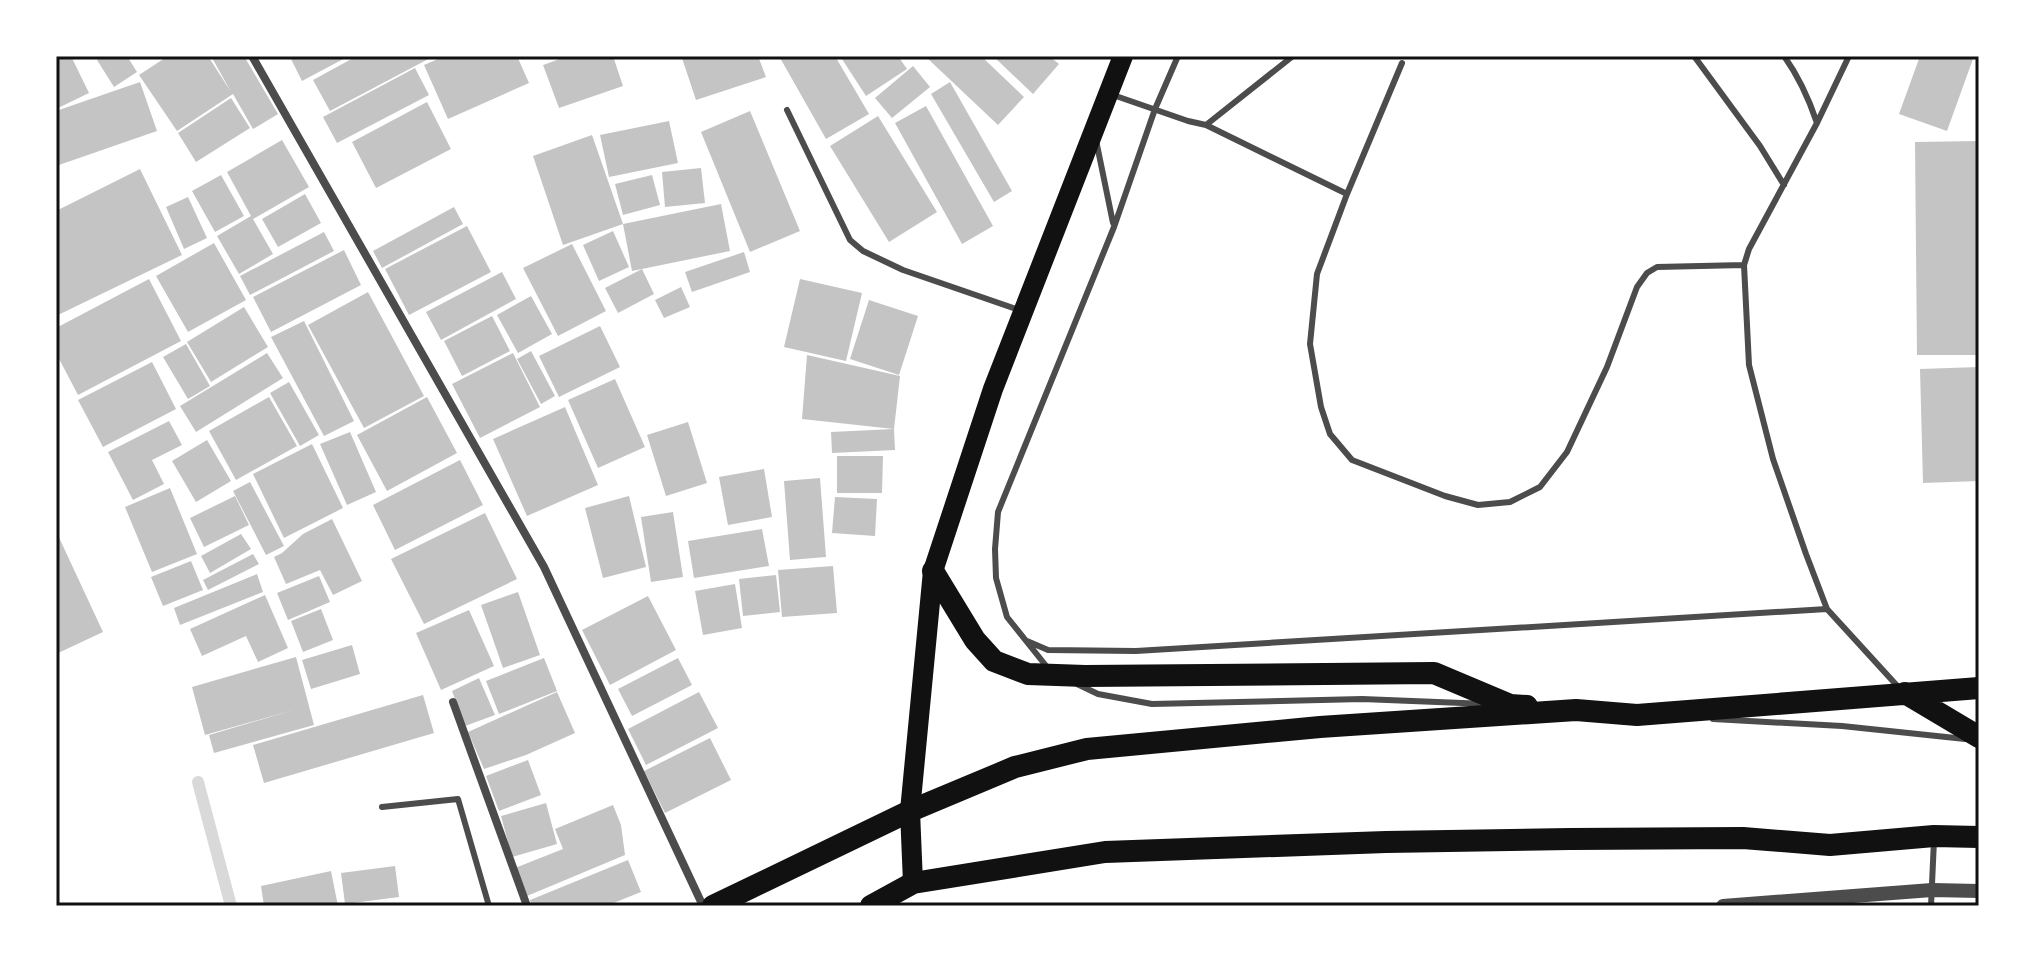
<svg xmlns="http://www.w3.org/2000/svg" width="2035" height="962" font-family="Inter,sans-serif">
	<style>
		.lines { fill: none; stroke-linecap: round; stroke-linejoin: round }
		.stream { stroke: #d9d9d9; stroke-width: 12 }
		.building { fill: #c4c4c4 }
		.service { stroke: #4c4c4c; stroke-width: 6 }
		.minor { stroke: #4c4c4c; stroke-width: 8 }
		.tertiary { stroke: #4c4c4c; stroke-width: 14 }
		.primary { stroke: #111; stroke-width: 20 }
		.trunk { stroke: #111; stroke-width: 22 }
		.neatline { fill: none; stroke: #111; stroke-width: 3 }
	</style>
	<rect width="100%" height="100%" fill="#fff"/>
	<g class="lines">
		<path class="stream" d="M198 782 231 906"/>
	</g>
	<path class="building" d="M56 56H71L89 93 56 109Z
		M103 56H127L137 72 114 87 97 60Z
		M168 56H208L231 92 211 56H244L278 114 253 129 233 94 177 131 139 75Z
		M292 56H349L302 81 290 57Z
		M357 56H434L330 111 313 80Z
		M445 56H517L529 83 448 119 424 65Z
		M568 56H613L623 86 559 108 543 65Z
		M687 56H758L766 77 696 100 682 58Z
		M779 56H835L869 114 826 139Z
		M840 56H898L907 69 866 96Z
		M925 56H981L1024 97 998 125Z
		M993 56H1049L1059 64 1033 94Z
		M1920 56H1974L1947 131 1899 114Z
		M913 66 930 87 892 118 875 98Z
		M415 68 429 95 337 143 323 117Z
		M140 82 157 131 56 166V111Z
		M950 82 1012 191 994 202 931 94Z
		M231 98 250 128 196 162 178 133Z
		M427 102 451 149 376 188 352 142Z
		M926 106 993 226 962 244 895 123Z
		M750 111 800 231 750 252 701 132Z
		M878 116 937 212 889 242 830 146Z
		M669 121 678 163 609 177 600 135Z
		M592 135 623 224 563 245 533 156Z
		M282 140 309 187 253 219 273 254 239 274 217 236 251 216 227 172Z
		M1979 141V355H1917L1915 142Z
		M701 168 705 203 665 207 662 172Z
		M140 169 182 255 58 315 56 312V211Z
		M221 175 244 216 215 232 192 191Z
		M652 175 660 205 623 215 615 184Z
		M305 194 321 223 278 247 262 219Z
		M188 197 207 238 184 249 166 207Z
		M721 204 730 251 632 271 623 224Z
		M454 207 463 224 382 268 373 251Z
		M467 226 491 272 409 315 385 269Z
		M613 231 629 267 599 281 583 245Z
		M324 232 334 251 250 295 240 276Z
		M214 243 246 300 188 332 156 276Z
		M572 244 606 311 558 336 523 268Z
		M344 250 361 285 271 332 253 297Z
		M744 252 750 272 692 292 685 272Z
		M642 269 654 294 618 313 605 288Z
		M502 272 516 299 441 340 426 312Z
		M149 279 181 341 78 395 56 353V328Z
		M800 279 862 293 846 361 784 347Z
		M681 287 690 307 664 318 655 300Z
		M368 292 424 396 364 428 308 325Z
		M531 296 552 334 518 353 497 315Z
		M869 300 918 316 899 375 850 359Z
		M244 307 268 347 211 382 187 342Z
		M492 316 510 351 462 376 444 341Z
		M304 321 354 421 324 436 271 337Z
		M600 326 620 367 559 397 539 356Z
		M186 344 210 386 188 399 163 357Z
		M531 351 555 396 541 404 517 359Z
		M267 353 283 378 196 432 180 406Z
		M513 353 540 407 480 438 452 384Z
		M807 355 900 376 894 429 895 450 832 453 831 432 894 429 802 419Z
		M152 362 176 409 103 447 78 400Z
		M1979 367V481L1923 483 1920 369Z
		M615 379 645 447 598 468 568 400Z
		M289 382 319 435 300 446 270 393Z
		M269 397 297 446 236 480 209 431Z
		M427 397 457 453 387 491 357 435Z
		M565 407 598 485 527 516 493 439Z
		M169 421 182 445 152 460 164 484 133 500 108 452Z
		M688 422 707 483 666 496 647 435Z
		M350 432 376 492 347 505 320 444Z
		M207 440 231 481 196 502 172 461Z
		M312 444 343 508 284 538 253 474Z
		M837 456H883L882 493H837Z
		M460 460 483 505 395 550 373 505Z
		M764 469 772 517 728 525 719 477Z
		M820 478 826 557 790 560 784 481Z
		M250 482 284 546 266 555 233 491Z
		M170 488 197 554 152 572 125 507Z
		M235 496 249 525 204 547 190 518Z
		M629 496 646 567 603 578 585 508Z
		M835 497 877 499 875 536 832 533Z
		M673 512 683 577 651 582 641 517Z
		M485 513 517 579 424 624 391 559Z
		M332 519 362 581 333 595 320 570 286 584 274 557 282 553 303 534Z
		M762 529 769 566 694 578 688 541Z
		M56 531 103 632 56 654Z
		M241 534 251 549 210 573 201 556Z
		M253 554 259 564 208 590 203 580Z
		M191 561 203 590 163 606 151 577Z
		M833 566 837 613 782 617 778 570Z
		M257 574 263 592 180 625 174 608Z
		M776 575 780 612 743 616 739 579Z
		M319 576 330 602 288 620 277 593Z
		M735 584 742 628 703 635 695 591Z
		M518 592 540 655 503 668 481 605Z
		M265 595 288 648 258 662 246 636 202 656 190 629Z
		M648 596 676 650 610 685 582 630Z
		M321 609 333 640 303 652 291 621Z
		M469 610 494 666 441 690 416 633Z
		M352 645 360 674 311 689 302 660Z
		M296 657 314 725 214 753 209 735 297 709 205 735 192 687Z
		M544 658 557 691 499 714 486 681Z
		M678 658 692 685 632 716 618 689Z
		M479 678 495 715 465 726 452 691Z
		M557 692 575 733 526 755 484 769 468 732Z
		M699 692 718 728 646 765 628 729Z
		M423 695 434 733 264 783 253 745Z
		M710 738 731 780 665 813 644 771Z
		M528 760 541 795 499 811 486 776Z
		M546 803 557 844 512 857 501 816Z
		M613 805 621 825 625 855 527 896 515 868 563 849 555 829Z
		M628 860 641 892 606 906H532L530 900Z
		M395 866 399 897 345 904 341 873Z
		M331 871 338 906H264L261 886Z"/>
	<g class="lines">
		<path class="service" d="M1694 56 1760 146 1784 185
			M1784 56C1799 77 1809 99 1817 123
			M1849 56 1817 123 1749 249 1744 265 1749 365 1773 459 1806 554 1827 609 1901 690
			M1113 95 1188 121 1206 125 1347 194 1317 274 1310 344 1321 407 1330 434 1352 460 1445 496 1478 505 1510 502 1540 487 1567 452 1607 367 1637 287 1647 273 1657 267 1744 265
			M787 110 850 240 863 251 903 270 1019 310
			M1206 125 1293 56
			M1096 140 1113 223
			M1347 194 1402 63
			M1027 641 1048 650 1136 651 1827 609
			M1047 667 1007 617 996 578 995 549 998 512 1114 227 1155 109 1178 56
			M1077 684 1098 694 1152 704 1362 699 1487 704
			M1713 719 1842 726 1965 739
			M382 807 458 799 489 906
			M1931 906 1934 840"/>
		<path class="minor" d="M252 56 544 567 703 906
			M453 702 527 906"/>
		<path class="tertiary" d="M1723 906 1932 890 1979 891"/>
		<path class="primary" d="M913 883 910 811 933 571 993 389 1123 56"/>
		<path class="trunk" d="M933 571 975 640 994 661 1028 674 1085 676 1434 673 1510 705 1527 706
			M1905 693 1979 737
			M713 906 910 811 1015 767 1087 749 1320 727 1576 710 1637 715 1979 688
			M871 906 913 883 1105 852 1386 842 1570 839 1743 838 1830 845 1934 836 1979 837"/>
	</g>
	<rect width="2035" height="962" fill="none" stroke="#ffffff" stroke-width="116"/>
	<rect x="58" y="58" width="1919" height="846" class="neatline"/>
</svg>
